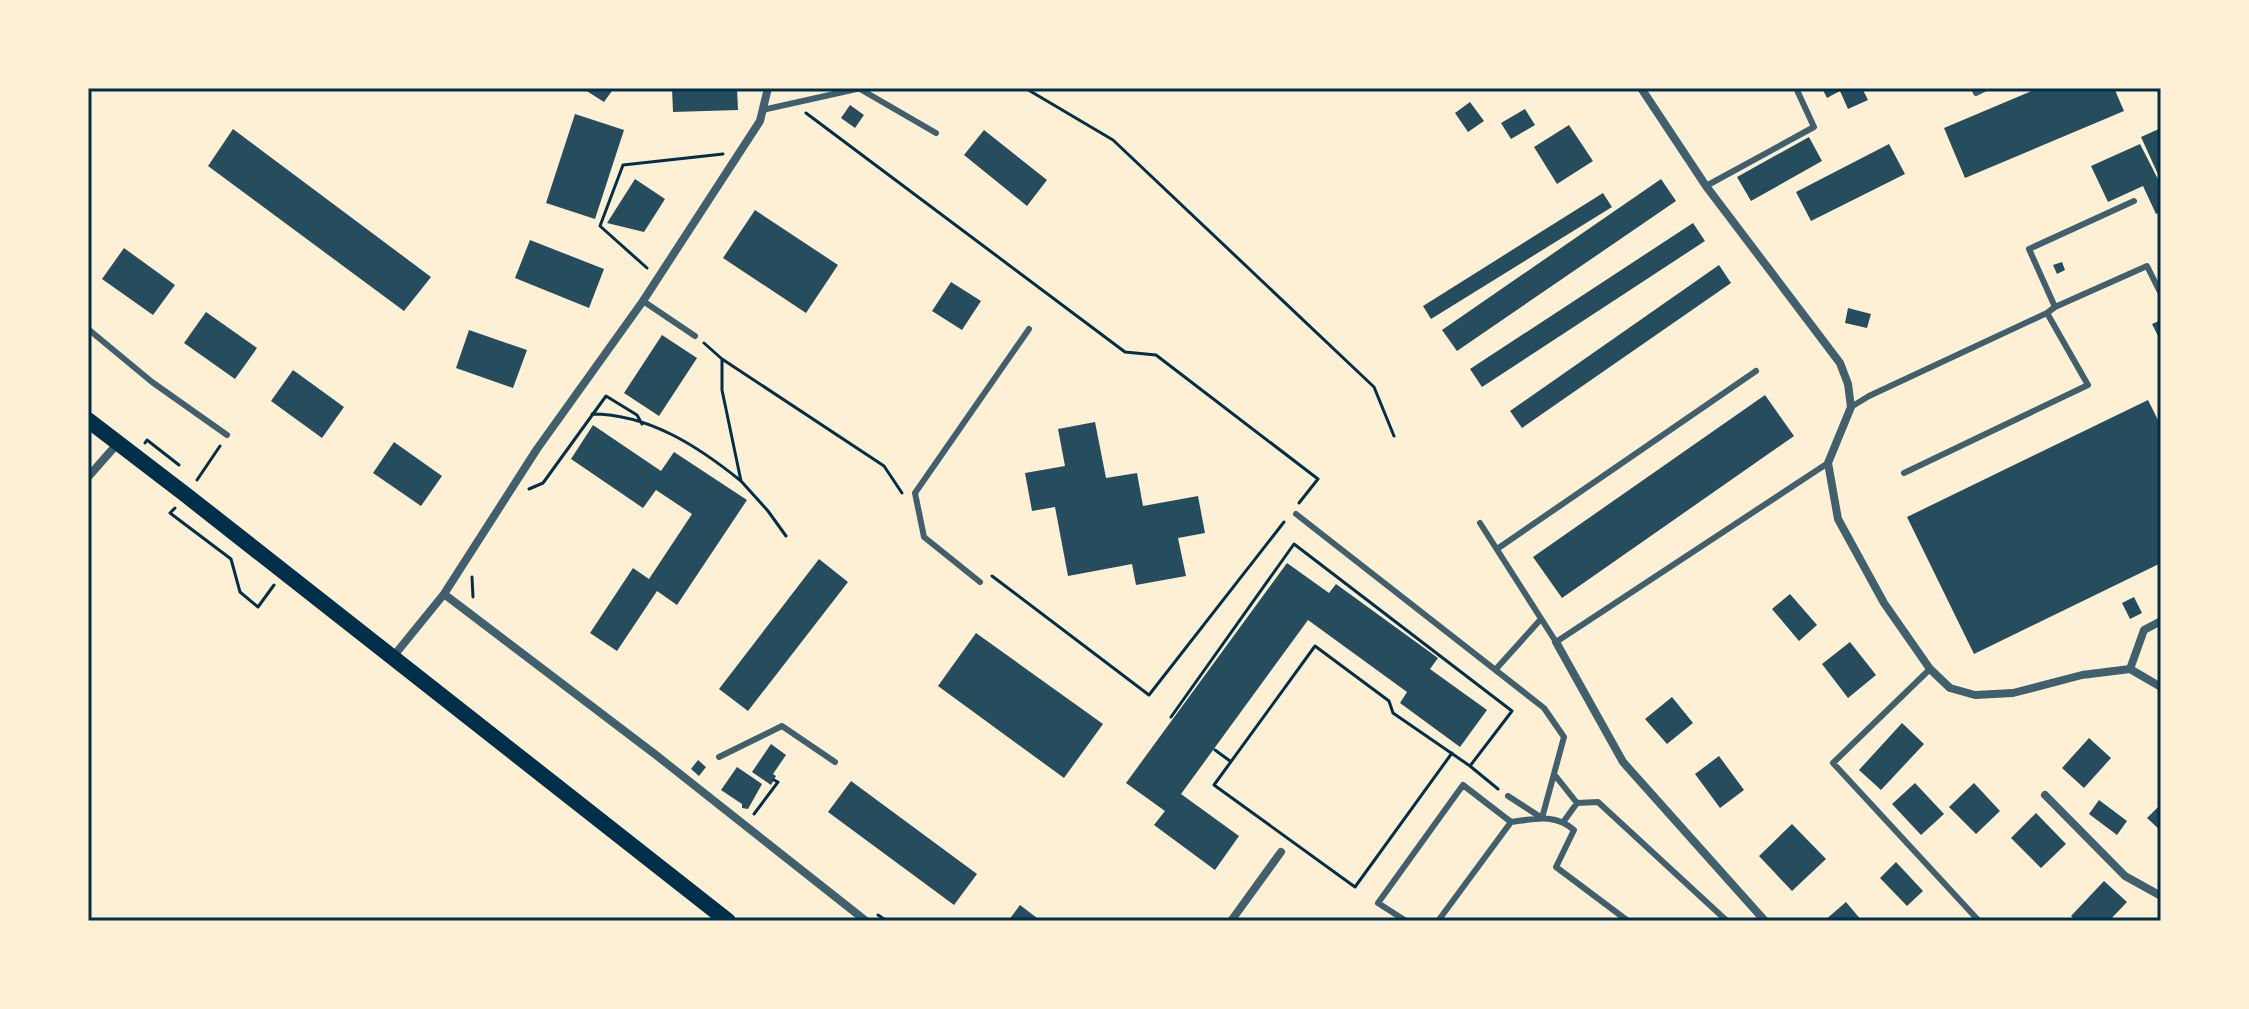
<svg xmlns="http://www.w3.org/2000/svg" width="2249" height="1009" font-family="Lato,sans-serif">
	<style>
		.building { fill: #264d5e }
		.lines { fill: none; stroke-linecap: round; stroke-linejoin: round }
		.path { stroke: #003049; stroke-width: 3 }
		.service { stroke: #3f606c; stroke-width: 6 }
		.minor { stroke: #3f606c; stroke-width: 8 }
		.secondary { stroke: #003049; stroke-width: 16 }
		.neatline { fill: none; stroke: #003049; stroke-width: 3 }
	</style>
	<rect width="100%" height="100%" fill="#fdf0d5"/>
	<path class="building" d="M582 88H614L604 102Z
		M672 88H737L738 110 673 112Z
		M1822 88H1862L1868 100 1848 109 1840 91 1827 98Z
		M2039 88H2114L2124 111 1965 178 1944 128Z
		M1470 102 1484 121 1468 132 1455 113Z
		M850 105 864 115 855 128 841 118Z
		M1525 109 1535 125 1511 139 1501 123Z
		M575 114 624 130 595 219 546 203Z
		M1569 125 1593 161 1557 184 1534 147Z
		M2161 128V181L2141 137Z
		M233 129 431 277 404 311 208 166Z
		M984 130 1047 180 1027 206 964 155Z
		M1809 137 1822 161 1751 201 1737 177Z
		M1889 144 1905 174 1811 221 1796 192Z
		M2140 144 2161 185V212L2156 214 2143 186 2108 202 2091 166Z
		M635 179 665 199 644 232 607 223Z
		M1661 179 1676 201 1457 351 1442 330Z
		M1603 193 1612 207 1431 319 1423 306Z
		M755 210 838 265 806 313 723 258Z
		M1693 223 1705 241 1482 387 1470 369Z
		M530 240 604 269 589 308 515 278Z
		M124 248 175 285 153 315 102 279Z
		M2062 262 2065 270 2057 274 2053 265Z
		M1719 265 1731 283 1522 428 1510 411Z
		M951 282 981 301 962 330 932 311Z
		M1848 308 1871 314 1867 328 1845 323Z
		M206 312 257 348 235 379 184 343Z
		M2161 320V335L2158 336 2152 324Z
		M469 330 527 350 513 388 456 368Z
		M662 335 697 358 659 416 624 393Z
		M293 370 344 407 322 438 271 401Z
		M1765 395 1794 436 1562 598 1533 557Z
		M2148 400 2161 426V563L1974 654 1907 517Z
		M1095 422 1106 478 1137 473 1143 506 1198 496 1205 533 1178 538 1186 576 1136 585 1132 564 1068 576 1055 507 1032 511 1025 473 1065 466 1058 429Z
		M593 425 661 471 674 452 747 500 677 605 657 591 617 651 590 633 633 568 649 579 692 514 656 490 643 508 571 459Z
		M394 442 442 476 421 506 373 473Z
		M819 559 848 582 748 711 719 689Z
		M1287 563 1329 593 1336 584 1438 658 1430 669 1487 710 1460 747 1400 703 1407 692 1308 620 1181 794 1239 836 1215 870 1154 825 1165 811 1126 783Z
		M1790 594 1817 625 1799 641 1772 609Z
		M2134 597 2142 613 2130 619 2122 603Z
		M976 633 1103 724 1064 778 938 686Z
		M1850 642 1876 675 1848 698 1822 664Z
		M1672 697 1693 723 1667 744 1645 719Z
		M1902 723 1924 744 1881 790 1859 770Z
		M2089 738 2111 758 2084 788 2062 768Z
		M771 744 786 755 773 774 776 776 771 785 752 772Z
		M1719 756 1744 790 1720 808 1695 774Z
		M698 760 706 767 699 776 691 769Z
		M737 767 762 784 748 809 742 808V804L721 790Z
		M851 781 977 874 954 905 828 812Z
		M1915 783 1944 814 1921 835 1892 804Z
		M1974 783 2000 811 1976 834 1949 807Z
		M2099 800 2127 821 2117 835 2089 814Z
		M2161 804V831L2147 818Z
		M2036 813 2066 844 2041 868 2011 838Z
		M1792 824 1826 859 1792 891 1759 856Z
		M1896 862 1923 891 1907 906 1880 878Z
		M2104 881 2127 902 2109 921H2076L2071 916Z
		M1846 902 1862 921H1824Z
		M1020 905 1041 921H1008Z"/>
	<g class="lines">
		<path class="path" d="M1025 88 1113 140 1374 387 1394 436
			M806 113 1125 352 1156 355 1318 479 1299 503
			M647 268 600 226 623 165 723 154
			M704 343 722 359V390L741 481 768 511 786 536
			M722 359 884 466 902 493
			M592 414C649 414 699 447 741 481
			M145 443 147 440 179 465
			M197 480 220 446
			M529 489 543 483 606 396 637 415 642 424
			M175 508 170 513 231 559 240 592 258 607 274 585
			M992 576 1149 695 1284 522
			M472 577 473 597
			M1171 717 1294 544 1512 711 1470 766
			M1215 750 1230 761
			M1452 753 1355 887 1214 785 1315 646 1389 701 1393 713 1470 766 1498 789
			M754 814 778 782 774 780
			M878 915 887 921"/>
		<path class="service" d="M1974 88 1976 93 1986 88
			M860 89 936 133
			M762 110 861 88
			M1706 186 1814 127 1796 88
			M643 301 695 336
			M2055 307 2029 249 2134 201
			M88 329 152 382 227 435
			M1851 407 1869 396 2047 313 2055 307 2147 266 2160 292
			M1904 473 2088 385 2047 313
			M1296 514 1544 708 1564 737 1542 818 1508 796
			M1480 523 1556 642 1828 463
			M1497 549 1756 371
			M980 582 924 537 915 493 1029 329
			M1496 669 1541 619
			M1930 669 1833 763 1979 921
			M719 757 782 726 835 762
			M1554 774 1577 803
			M1564 821 1577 803 1598 802 1727 921
			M1406 921 1378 903 1463 785 1511 822C1534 819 1555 813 1574 830L1556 867 1628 921
			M1438 921 1511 822"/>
		<path class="minor" d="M1641 88 1706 186 1840 363 1848 384 1851 407 1828 463 1838 519 1884 603 1930 669 1950 688 1975 695 2013 693 2082 675 2130 669 2161 687
			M88 477 118 443
			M444 594 656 755 866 921
			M1556 642 1623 762 1765 921
			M392 658 444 594 537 449 643 301 760 121 768 88
			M2130 669 2144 630 2161 621
			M2045 795 2125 876 2161 896
			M1231 921 1281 852"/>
		<path class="secondary" d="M88 420 186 495 728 921"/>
	</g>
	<rect width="2249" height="1009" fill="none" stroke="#fdf0d5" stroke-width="180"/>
	<rect x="90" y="90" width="2069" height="829" class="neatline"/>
</svg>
